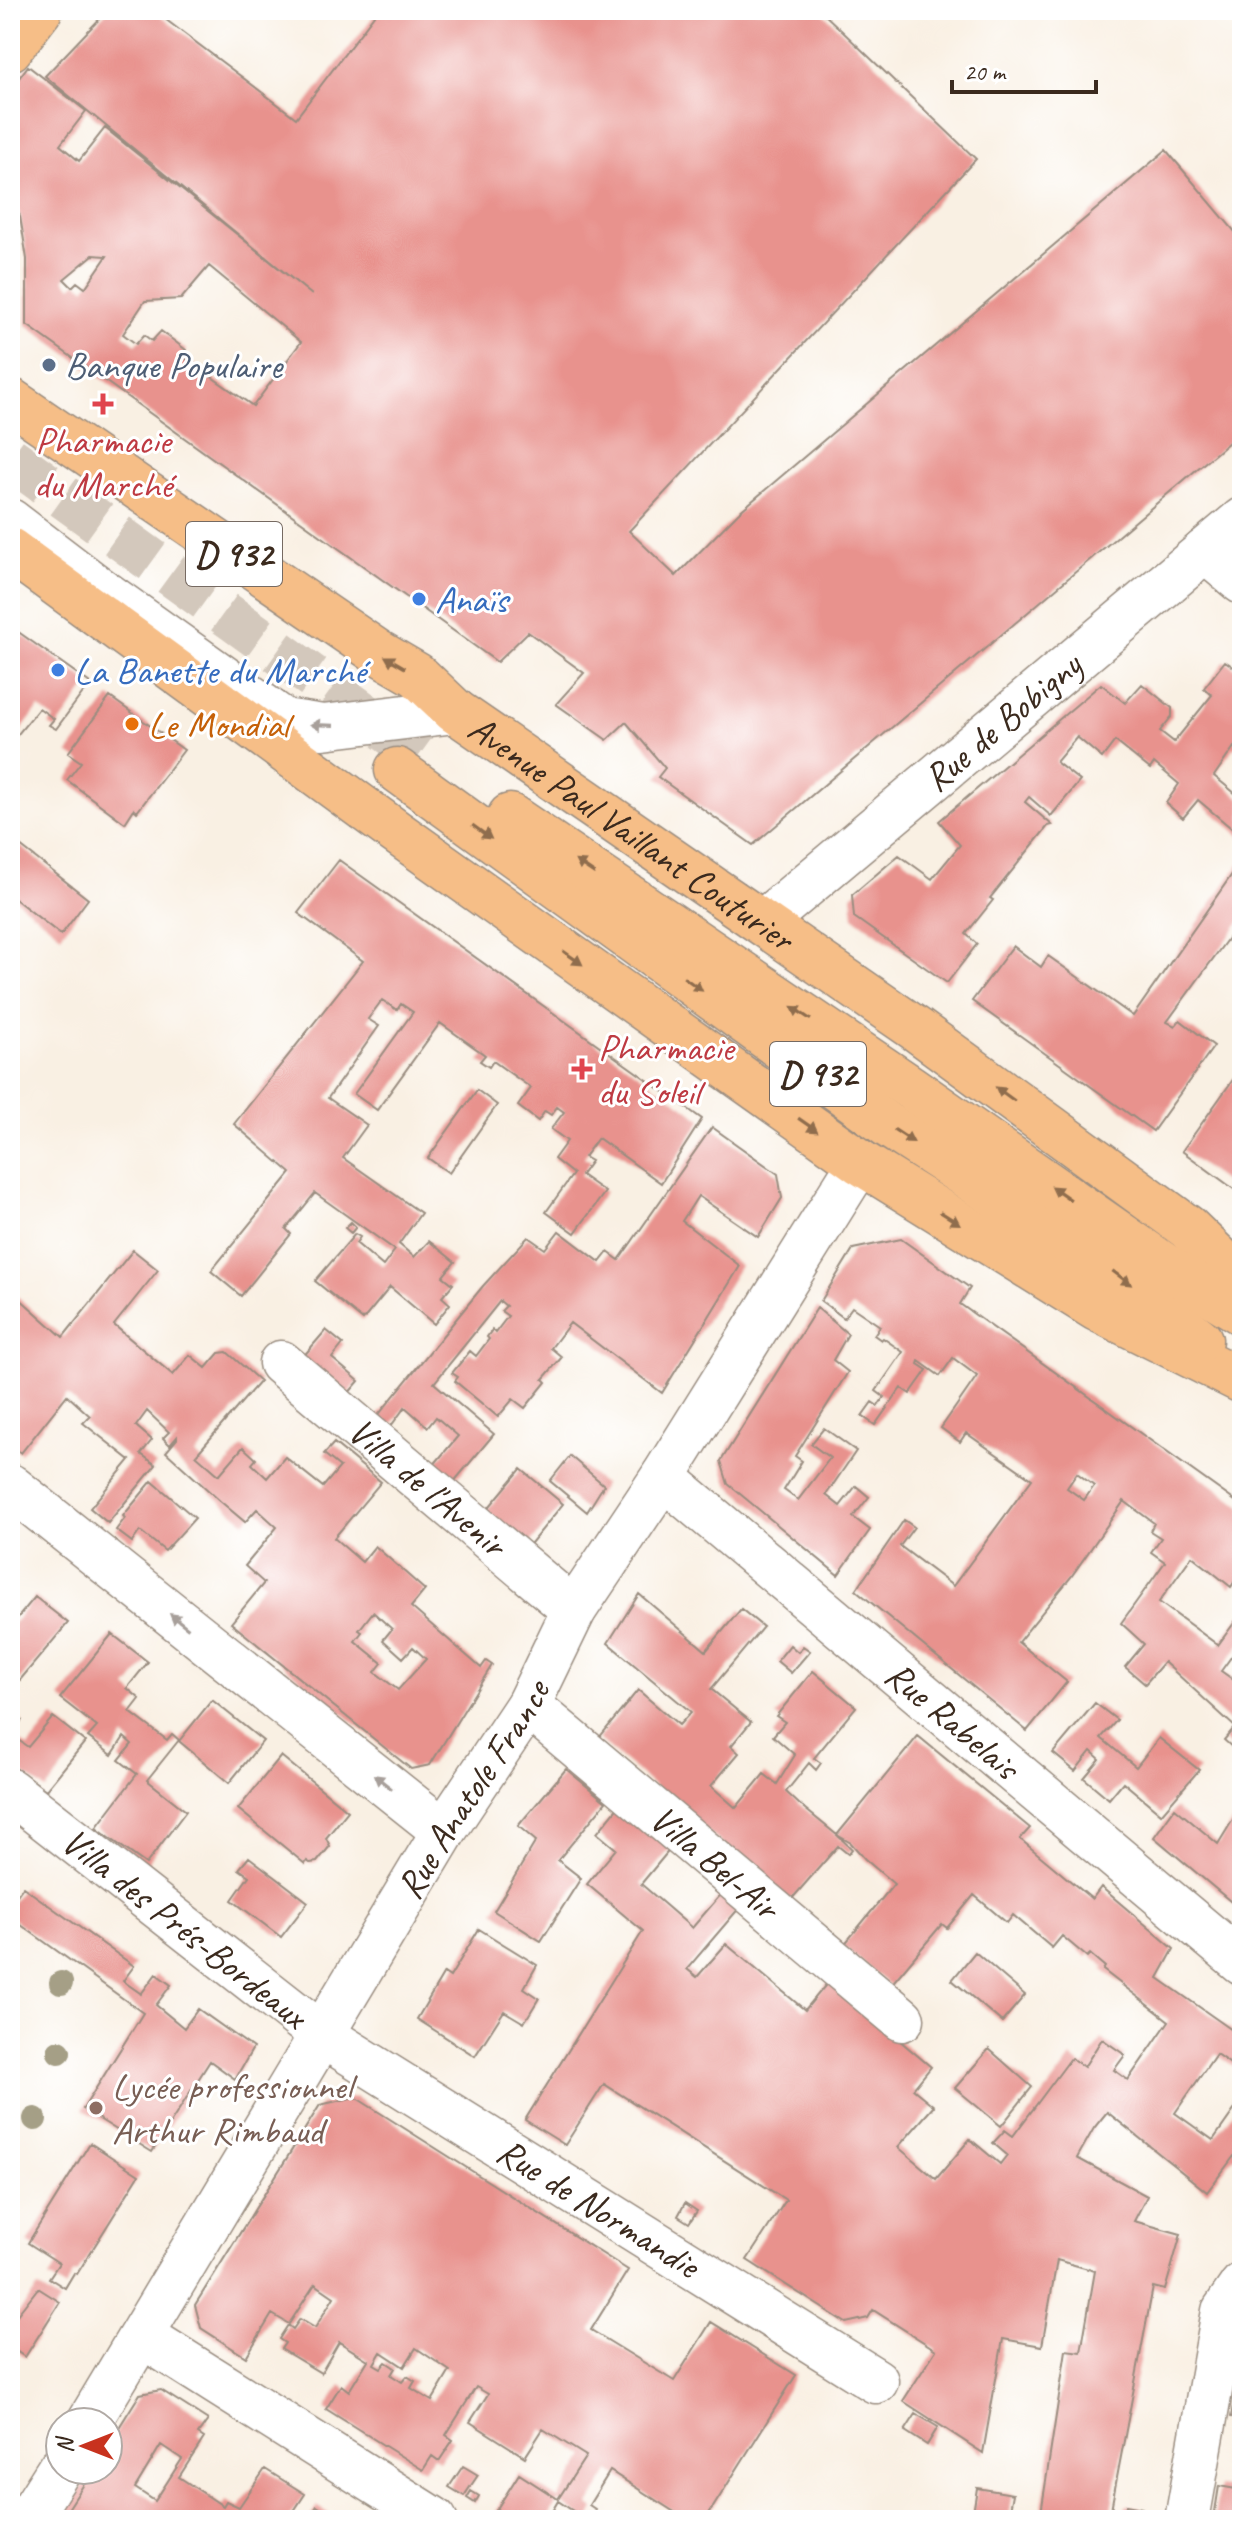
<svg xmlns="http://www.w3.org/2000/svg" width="1252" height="2530" font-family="Caveat,sans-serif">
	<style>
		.building { fill: #e8928d; fill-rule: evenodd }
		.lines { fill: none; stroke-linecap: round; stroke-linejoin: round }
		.major-tunnel { stroke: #d3c8bc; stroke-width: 44; stroke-dasharray: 44 22; stroke-linecap: butt }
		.minor-casing { stroke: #9a8d80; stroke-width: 47 }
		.major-casing { stroke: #9a8d80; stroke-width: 47 }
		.minor { stroke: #fff; stroke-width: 44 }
		.major { stroke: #f6be87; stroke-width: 44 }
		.tree { fill: #a59f86 }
		.oneway { fill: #8f6d4d }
		.oneway2 { fill: #a79f9a }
		.service-dot { fill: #5c6f8a; stroke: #fff; stroke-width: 3 }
		.health-dot { fill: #e0444e; stroke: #fff; stroke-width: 3 }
		.shop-dot { fill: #3f7fe0; stroke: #fff; stroke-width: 3 }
		.food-dot { fill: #e8710a; stroke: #fff; stroke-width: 3 }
		.education-dot { fill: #8d6e63; stroke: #fff; stroke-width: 3 }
		.labels { text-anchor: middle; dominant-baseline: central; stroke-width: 6; stroke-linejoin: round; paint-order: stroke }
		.shield { fill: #fff; stroke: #766a62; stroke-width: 2 }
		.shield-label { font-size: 36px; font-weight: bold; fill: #3b2a1e }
		.service-label { font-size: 38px; fill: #4e5e75; stroke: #fff; text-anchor: start }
		.health-label { font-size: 38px; fill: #be3a42; stroke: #fff }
		.shop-label { font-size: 38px; fill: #366cbe; stroke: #fff; text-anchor: start }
		.street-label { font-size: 38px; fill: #3b2a1e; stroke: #fff }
		.food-label { font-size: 38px; fill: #c56008; stroke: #fff; text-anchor: start }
		.education-label { font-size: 38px; fill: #785e54; stroke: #fff; text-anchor: start }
	</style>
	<rect width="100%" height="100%" fill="#fff"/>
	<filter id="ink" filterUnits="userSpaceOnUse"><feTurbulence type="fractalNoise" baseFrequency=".0125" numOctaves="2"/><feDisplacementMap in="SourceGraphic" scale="16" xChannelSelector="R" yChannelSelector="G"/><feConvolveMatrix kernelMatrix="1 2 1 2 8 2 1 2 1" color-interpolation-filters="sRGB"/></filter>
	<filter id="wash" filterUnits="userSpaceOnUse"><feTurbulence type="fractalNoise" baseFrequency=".006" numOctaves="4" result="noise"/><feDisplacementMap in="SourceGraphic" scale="32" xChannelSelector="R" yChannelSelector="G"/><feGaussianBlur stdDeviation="1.8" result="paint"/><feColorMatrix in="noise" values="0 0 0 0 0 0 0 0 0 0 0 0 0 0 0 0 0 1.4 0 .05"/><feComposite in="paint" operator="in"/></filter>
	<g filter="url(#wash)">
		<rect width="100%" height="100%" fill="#f9f0e3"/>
		<g id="blocks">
			<path class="building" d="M108 10H153L296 118 378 10H820L976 159 629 531 676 576 738 513 1166 150 1242 240V431L753 845 658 777 665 768 626 722 607 740 556 704 584 673 528 632 497 662 27 325V259L20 216 10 191V90L28 66 86 111 60 145 79 161 105 128 312 295 45 76ZM93 255 107 256 85 288 77 282 72 287 64 279ZM209 266 301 342 253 406 182 356 186 350 161 331 152 341 144 335 136 344 123 334 145 301 181 299Z
				M10 626 90 683 56 729 49 725 54 719 39 708 10 744Z
				M1225 661 1242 673V753L1234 747 1214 776 1242 799V837L1198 800 1183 818 1166 803 1179 784 1154 763 1150 769 1115 741 1102 758 1077 737 1056 762 1080 781 1051 816 1029 797 1025 802 1052 825 1048 826 990 898 993 900 966 934 977 944 947 983 854 917 852 895 899 855 932 879 960 845 939 821 1101 684 1125 703 1142 684 1172 708V716L1160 731 1174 742 1212 695 1204 688Z
				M110 697 184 750 137 812 134 809 125 823 67 780 81 762 68 753Z
				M10 838 88 899 61 935 10 895Z
				M339 860 702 1119 661 1183 598 1138 584 1157 591 1161 581 1175 605 1192 575 1233 546 1212 573 1174 554 1159 567 1141 551 1129 564 1112 557 1107 551 1115 545 1111 538 1121 518 1106 531 1088 493 1061 489 1067 480 1061 485 1055 440 1023 377 1110 354 1094 413 1012 401 1004 397 1010 382 1000 368 1019 379 1026 328 1098 367 1125 343 1158 421 1213 399 1244 414 1257 429 1241 455 1262 443 1276 453 1284 442 1297 450 1304 434 1324 390 1287 363 1320 315 1281 355 1234 360 1237 356 1243 383 1266 395 1250 315 1193 286 1229 291 1234 241 1296 211 1271 291 1173 234 1124 363 961 298 913Z
				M1242 860V919L1167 1022 1175 1026 1180 1020 1214 1046 1153 1131 972 1001 1013 946 1041 967 1048 956 1133 1016Z
				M1242 1067V1195L1182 1151Z
				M477 1090 497 1105 449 1173 428 1158Z
				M712 1127 778 1174 782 1198 758 1237 698 1196 682 1221 740 1266 662 1393 570 1323 551 1348 562 1357 543 1379 546 1382 525 1408 513 1399 498 1417 455 1381 458 1377 452 1373 470 1351 476 1356 489 1339 487 1337 492 1330 495 1333 508 1316 501 1311 506 1306 500 1301 434 1383 494 1434 452 1484 432 1467 458 1436 436 1417 428 1427 405 1407 388 1430 375 1419 483 1286 528 1237 545 1249 559 1231 600 1262 608 1252 619 1260Z
				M351 1222 356 1227 351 1233 345 1228Z
				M901 1239 970 1288 960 1304 1242 1506V1586L1235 1581 1231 1587 1192 1556 1159 1602 1218 1645 1242 1612V1642L1221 1671 1242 1686V1756L1224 1740 1235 1727 1164 1662 1145 1684 1125 1667 1144 1644 1121 1623 1165 1562 1151 1552 1161 1538 1150 1531 1154 1523 1124 1501 1071 1577 1018 1642 1067 1682 1027 1731 856 1590 904 1520 914 1527 900 1546 953 1586 1032 1479 966 1433 960 1442 941 1428 977 1376 953 1358 940 1376 919 1361 918 1364 927 1370 910 1394 901 1388 875 1425 862 1416 872 1402 878 1406 884 1397 876 1391 903 1352 883 1338 881 1340 874 1335 880 1326 852 1307 844 1318 821 1301 853 1249ZM1077 1473 1094 1486 1084 1500 1067 1488Z
				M133 1250 158 1270 114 1325 173 1375 190 1355 206 1368 219 1353 227 1352 260 1381 196 1455 219 1475 243 1447 256 1459 252 1464 267 1478 285 1457 323 1487 340 1467 324 1454 334 1443 381 1482 334 1538 362 1562 375 1546 425 1590 411 1607 481 1668 486 1661 492 1665 430 1765 411 1769 231 1623 264 1583 245 1566 277 1527 257 1509 245 1522 220 1501 166 1452 177 1439V1437L170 1445 163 1438 169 1432 147 1411 136 1426 152 1440 141 1454 156 1465 108 1523 90 1508 130 1460 83 1423 90 1416 67 1395 21 1453 10 1444V1290L63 1337ZM373 1612 392 1629 383 1640 403 1658 413 1647 426 1659 398 1690 375 1672 382 1663 355 1641 362 1632 359 1630Z
				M817 1308 848 1334 833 1360 848 1372 795 1456 802 1461 784 1490 798 1500 830 1458 811 1444 824 1428 856 1451 826 1495 840 1506 856 1486 869 1497 853 1517 870 1530 838 1575 728 1484 721 1461Z
				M326 1330 343 1344 332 1358 359 1381 347 1395 302 1358Z
				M570 1456 604 1485 587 1512 550 1481Z
				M521 1469 563 1504 527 1548 485 1512Z
				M152 1481 195 1518 165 1551 140 1531 132 1542 116 1530 125 1518 123 1516Z
				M639 1594 706 1651 741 1609 763 1627 711 1689 751 1722 731 1746 739 1753 711 1786 736 1808 764 1774 777 1784 795 1755 773 1736 785 1722 776 1716 813 1671 856 1707 814 1758 821 1763 816 1770 809 1763 786 1792 799 1804 837 1835 918 1736 1030 1828 1020 1839 1092 1899 1101 1887 1174 1949 1158 1978 1242 2037V2072L1216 2054 1175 2113 1213 2140 1242 2099V2161L1234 2156 1207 2192 1107 2112 1094 2128 1077 2158 1147 2196 1134 2221 1181 2234 1165 2290 1153 2287 1109 2520H1040L1066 2350 1081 2352 1095 2271 1057 2260 1042 2346 1003 2339 983 2453 903 2401 936 2350 873 2310 868 2318 846 2323 747 2260 786 2200 604 2084 565 2145 525 2120 643 1931 587 1884 616 1849 597 1833 620 1805 671 1848 641 1884 692 1928 723 1892 740 1907 687 1969 697 1977 726 1944 805 2010 829 1981 931 2067 913 2089 934 2106 898 2147 936 2179 970 2139 1000 2164 1007 2155 993 2143 1005 2130 1013 2136 1071 2058 1084 2067 1102 2039 1125 2055 1114 2070 1128 2080 1169 2021 1103 1970 1105 1967 1090 1954 1087 1957 1062 1936 1052 1948 1013 1915 1007 1923 974 1895 947 1928 942 1924 890 1986 843 1946 894 1884 865 1859 851 1843 837 1835 852 1849 848 1854 838 1846 790 1901 598 1739 638 1690 679 1725 691 1712 608 1643Z
				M35 1597 68 1623 20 1680 10 1671V1627Z
				M112 1634 148 1662 127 1688 140 1699 130 1712 167 1740 172 1734 179 1740 147 1780 186 1811 146 1864 96 1828 137 1774 119 1760 132 1744 124 1737 112 1755 88 1737 97 1727 60 1698Z
				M790 1645 798 1652 803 1646 810 1651 791 1673 777 1661Z
				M212 1700 263 1741 229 1783 179 1741Z
				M1095 1703 1117 1720 1101 1738 1136 1767 1159 1738 1199 1770 1161 1814 1123 1782 1109 1799 1084 1778 1100 1759 1091 1751 1075 1771 1053 1753Z
				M10 1710 22 1720 11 1735 28 1747 53 1717 85 1742 46 1790 10 1764Z
				M281 1756 348 1811 326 1838 330 1846 317 1862 310 1863 307 1861 305 1864 238 1809Z
				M566 1769 606 1802 558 1860 581 1878 541 1941 494 1911 536 1841 518 1826Z
				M1175 1808 1218 1844 1237 1813 1242 1816V1911L1154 1837Z
				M249 1857 308 1902 281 1937 232 1900 249 1876 239 1869Z
				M23 1887 134 1966 123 1981 140 1993 141 1994 156 1974 171 1985 156 2005 184 2028 198 2009 253 2048 235 2079 210 2061 152 2152 83 2109 143 2013 10 1917V1905Z
				M479 1929 537 1965 524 1988 539 1998 524 2023 504 2011 475 2056 417 2019 444 1973 450 1977Z
				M975 1952 1025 1995 1002 2022 952 1980Z
				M989 2049 1032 2087 1001 2126 955 2088Z
				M355 2097 628 2270 591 2330 674 2381 711 2322 796 2375 705 2520H687L610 2471 589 2505 595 2509 591 2517 596 2520H580L582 2517 558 2501 547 2520H501L493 2515 519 2474 558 2499 586 2456 543 2429 525 2457 470 2422 488 2394 476 2387 446 2435 453 2440 439 2461 432 2456 423 2470 326 2409 341 2385 349 2391 368 2360 339 2342 321 2373 281 2349 285 2343 279 2339 288 2325 293 2329 300 2319 315 2328 334 2297 315 2284 289 2324 272 2314 246 2357 201 2328 195 2305 320 2105ZM416 2348 450 2371 432 2401 411 2388 415 2381 407 2376 402 2382 391 2375 395 2368 386 2362 381 2368 374 2364 381 2352 404 2367Z
				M90 2143 139 2175 77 2274 74 2273 65 2288 49 2278 59 2263 28 2243Z
				M685 2203 697 2211 689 2223 678 2216Z
				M38 2288 60 2302 25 2357 10 2347V2324Z
				M161 2390 208 2420 198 2434 204 2438 179 2477 223 2506 226 2501 239 2507 265 2469 305 2494 288 2520H61L93 2470H108V2445L140 2394ZM161 2445 182 2459 155 2501 135 2488Z
				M1235 2396 1242 2397V2419L1231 2417Z
				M916 2414 938 2427 927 2445 905 2431Z
				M463 2466 478 2475 464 2496 449 2487Z
				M1219 2486 1242 2490V2520L1214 2518Z
				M977 2488 1013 2494 1008 2520H972Z
				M471 2491 479 2496 475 2503 467 2498Z
				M1126 2505 1142 2508 1141 2515 1125 2512Z
				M317 2506 338 2520H308Z"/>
		</g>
	</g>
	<g filter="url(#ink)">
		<use href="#blocks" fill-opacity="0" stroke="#9a8d80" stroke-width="2"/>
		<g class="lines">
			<path class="major-tunnel" d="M10 458 432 763"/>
			<defs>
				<g id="minor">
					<path d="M10 521 99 589 284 721 323 727 455 711"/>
					<path d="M1205 551 1242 582"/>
					<path id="s1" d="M763 922 1242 520"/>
					<path id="s2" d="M281 1363 574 1610"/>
					<path id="s3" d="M663 1477 1242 1963"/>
					<path d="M10 1486 444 1831"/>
					<path id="s4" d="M528 1705 902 2019"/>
					<path id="s5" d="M10 1791 322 2035 876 2381"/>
					<path d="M143 2336 435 2520"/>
					<path id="s6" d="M89 2422 444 1831 528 1705 574 1610 663 1477 860 1162"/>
					<path d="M27 2520 60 2468"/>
					<path d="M1187 2520 1224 2311 1242 2285"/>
				</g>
				<g id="major">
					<path d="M10 49 40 10"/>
					<path id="s7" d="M10 400 376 651 417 675 455 711 916 1029 1187 1227 1242 1280"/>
					<path d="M10 550 396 832 860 1162 1097 1309 1242 1381"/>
					<path d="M397 770 886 1124 1117 1274 1200 1340"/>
					<path d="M510 816 911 1088 1167 1267 1242 1313"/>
				</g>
			</defs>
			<use href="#minor" class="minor-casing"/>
			<use href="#major" class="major-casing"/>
			<use href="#minor" class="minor"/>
			<use href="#major" class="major"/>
		</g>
		<g class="tree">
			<circle cx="61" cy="1983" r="12"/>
			<circle cx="59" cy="2052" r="12"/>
			<circle cx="35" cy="2119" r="12"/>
		</g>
		<defs><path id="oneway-solid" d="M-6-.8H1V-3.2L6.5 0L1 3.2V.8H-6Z" transform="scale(2)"/></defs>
		<g class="oneway">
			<use href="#oneway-solid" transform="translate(395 662) rotate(-150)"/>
			<use href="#oneway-solid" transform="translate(482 832) rotate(36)"/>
			<use href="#oneway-solid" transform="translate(585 867) rotate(-146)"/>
			<use href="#oneway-solid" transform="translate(573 958) rotate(35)"/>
			<use href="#oneway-solid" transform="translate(693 984) rotate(36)"/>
			<use href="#oneway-solid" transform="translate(801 1013) rotate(-146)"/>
			<use href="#oneway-solid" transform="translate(1005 1094) rotate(-144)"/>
			<use href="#oneway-solid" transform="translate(808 1125) rotate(35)"/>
			<use href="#oneway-solid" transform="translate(904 1136) rotate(33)"/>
			<use href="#oneway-solid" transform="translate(1061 1193) rotate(-145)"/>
			<use href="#oneway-solid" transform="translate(950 1218) rotate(32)"/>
			<use href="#oneway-solid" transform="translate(1122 1278) rotate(37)"/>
		</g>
		<g class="oneway2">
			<use href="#oneway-solid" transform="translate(322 725) rotate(-178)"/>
			<use href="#oneway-solid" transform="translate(179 1621) rotate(-142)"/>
			<use href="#oneway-solid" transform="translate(383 1782) rotate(-142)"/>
		</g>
	</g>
	<circle class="service-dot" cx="49" cy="365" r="8"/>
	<g class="health-dot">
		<path d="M99 392h8v8h8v8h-8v8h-8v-8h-8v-8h8z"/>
		<path d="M578 1057h8v8h8v8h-8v8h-8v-8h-8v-8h8z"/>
	</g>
	<g class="shop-dot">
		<circle cx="419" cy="599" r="8"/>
		<circle cx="58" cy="670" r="8"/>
	</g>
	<circle class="food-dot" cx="132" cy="724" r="8"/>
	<circle class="education-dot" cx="96" cy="2108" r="8"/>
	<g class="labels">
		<g class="shield">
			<rect x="186" y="522" width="96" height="64" rx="6"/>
			<rect x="770" y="1042" width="96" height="64" rx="6"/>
		</g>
		<g class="shield-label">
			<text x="234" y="554">D 932</text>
			<text x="818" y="1074">D 932</text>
		</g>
		<g class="service-label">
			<text x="65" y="365">Banque Populaire</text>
		</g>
		<g class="health-label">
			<text x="103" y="440">Pharmacie<tspan x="103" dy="44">du Marché</tspan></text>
			<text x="598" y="1047" text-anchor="start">Pharmacie<tspan x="598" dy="44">du Soleil</tspan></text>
		</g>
		<g class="shop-label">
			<text x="435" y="599">Anaïs</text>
			<text x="74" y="670">La Banette du Marché</text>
		</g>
		<g class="street-label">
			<text stroke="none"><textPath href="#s1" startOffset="312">Rue de Bobigny</textPath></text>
			<text stroke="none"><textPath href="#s7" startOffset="758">Avenue Paul Vaillant Couturier</textPath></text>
			<text stroke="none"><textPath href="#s2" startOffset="192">Villa de l'Avenir</textPath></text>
			<text stroke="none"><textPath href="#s3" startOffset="378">Rue Rabelais</textPath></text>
			<text stroke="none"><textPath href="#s6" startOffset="740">Rue Anatole France</textPath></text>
			<text stroke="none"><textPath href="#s4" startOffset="244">Villa Bel-Air</textPath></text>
			<text stroke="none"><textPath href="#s5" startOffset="222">Villa des Prés-Bordeaux</textPath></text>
			<text stroke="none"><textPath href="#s5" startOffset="722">Rue de Normandie</textPath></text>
		</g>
		<g class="food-label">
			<text x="148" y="724">Le Mondial</text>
		</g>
		<g class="education-label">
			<text x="112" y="2086">Lycée professionnel<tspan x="112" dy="44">Arthur Rimbaud</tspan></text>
		</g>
	</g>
	<rect width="1252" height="2530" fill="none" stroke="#fff" stroke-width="40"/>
	<g transform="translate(84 2446) rotate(270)"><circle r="38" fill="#ffffff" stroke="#b1aaa5" stroke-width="2"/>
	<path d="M0-6L14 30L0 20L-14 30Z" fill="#c8321e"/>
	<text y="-12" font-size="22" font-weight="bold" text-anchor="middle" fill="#3b2a1e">N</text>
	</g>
	<path d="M952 80v12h144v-12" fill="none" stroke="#3b2a1e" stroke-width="4"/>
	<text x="964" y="80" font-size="24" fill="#3b2a1e" stroke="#ffffff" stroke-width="6" paint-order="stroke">20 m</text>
</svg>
